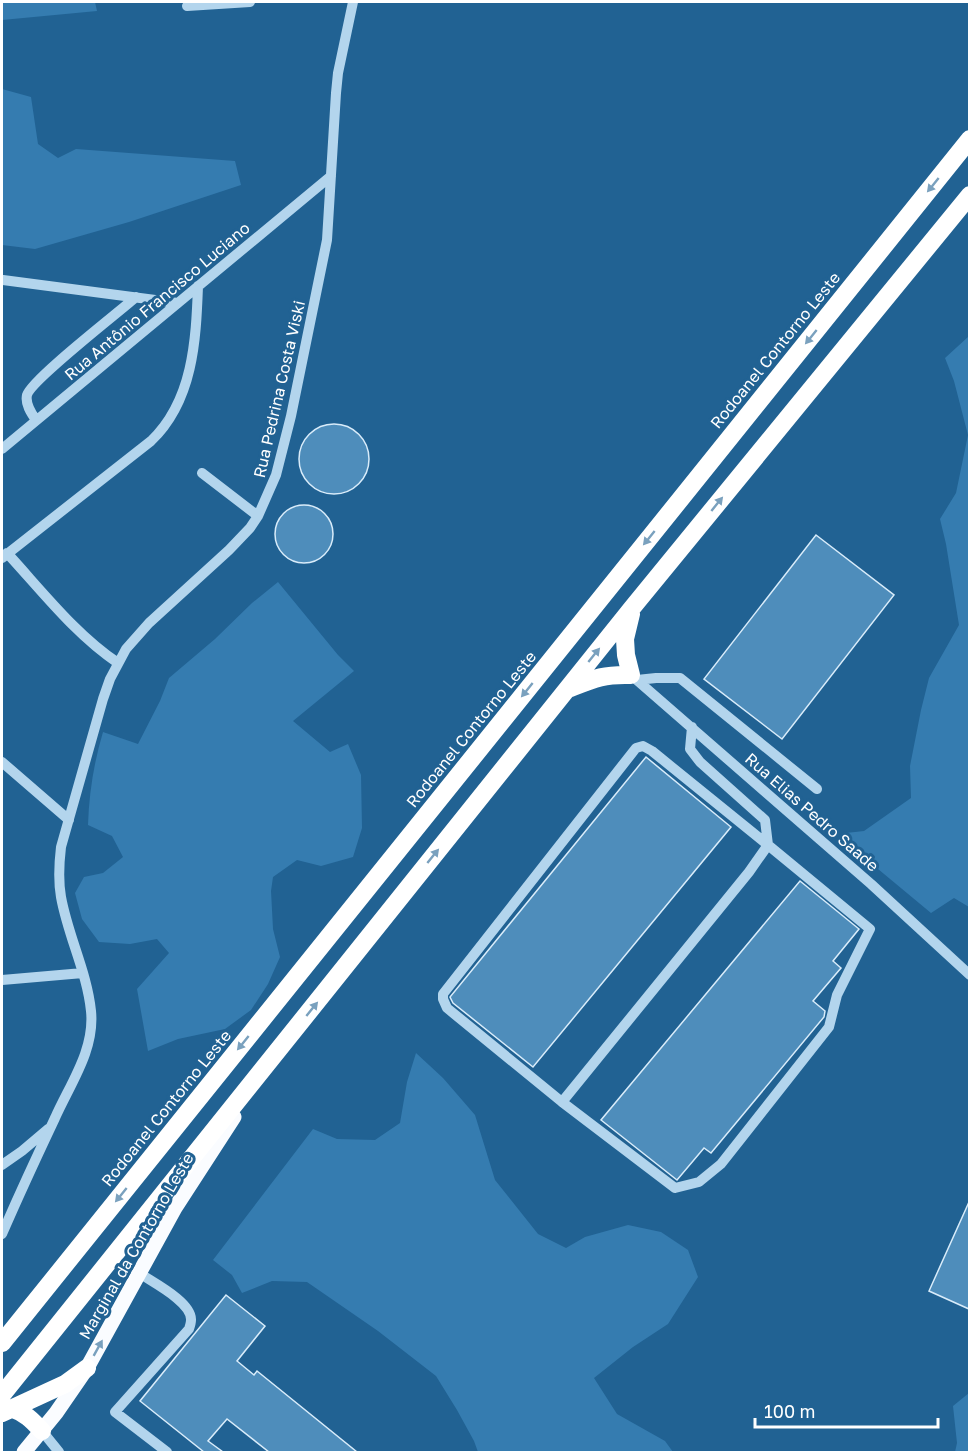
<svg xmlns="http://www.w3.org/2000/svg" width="971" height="1454" font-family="'Golos Text',sans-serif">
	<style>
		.green { fill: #357cb0 }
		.building { fill: #4e8dbb; stroke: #d9ecfa; stroke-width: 1.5 }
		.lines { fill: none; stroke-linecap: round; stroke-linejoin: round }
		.minor { stroke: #b3d5ed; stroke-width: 10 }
		.major { stroke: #fafcff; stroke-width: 15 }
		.highway { stroke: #fff; stroke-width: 18 }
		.oneway { fill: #7aa1be }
		.oneway2 { fill: #78a0be }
		.labels { text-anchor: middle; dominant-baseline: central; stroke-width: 6; stroke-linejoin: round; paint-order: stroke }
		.street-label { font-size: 16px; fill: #fff; stroke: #216293 }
	</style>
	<rect width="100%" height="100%" fill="#216293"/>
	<path class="green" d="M2 2H95L97 11 2 20Z
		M2 89 31 97 38 144 58 158 76 149 235 161 241 185 129 222 35 249 2 245Z
		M968 337H970L969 907 954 898 931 913 872 864 846 833 864 831 911 798 910 766 921 710 929 678 959 625 946 544 940 519 956 493 968 435 954 381 945 358Z
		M278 582 338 655 354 671 293 721 330 752 348 744 361 775 362 828 353 857 321 866 297 860 273 877 271 891 273 929 280 957 268 984 251 1010 225 1029 178 1039 148 1051 137 989 169 953 157 939 130 944 99 942 82 919 75 893 84 877 103 873 123 857 112 836 88 825C89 793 94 762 103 732L138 744 160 701 169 678 215 639 252 603Z
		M416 1053 443 1078 475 1115 495 1180 538 1234 566 1248 585 1237 628 1225 661 1232 688 1250 698 1277 668 1324 633 1347 594 1378 617 1414 665 1441 673 1452H478L474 1441 457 1410 436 1376 378 1331 307 1282 272 1281 242 1293 232 1275 213 1260 313 1129 337 1139 375 1140 400 1123 407 1082Z
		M969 1393V1452H955L957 1443 953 1406Z"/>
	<path class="building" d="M299 459a35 35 0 1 1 70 0a35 35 0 1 1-70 0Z
		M275 534a29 29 0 1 1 58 0a29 29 0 1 1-58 0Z
		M816 535 894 595 782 739 704 679Z
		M646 757 731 827 533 1067 453 1003 450 997Z
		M800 881 859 929 833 961 841 968 813 1001 825 1011 824 1017 711 1153 704 1148 677 1180 601 1120Z
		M969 1202V1309L929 1291Z
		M226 1295 265 1326 237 1361 254 1375 257 1371 357 1452H269L227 1419 208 1441 223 1452H204L140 1401Z"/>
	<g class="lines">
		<path class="minor" d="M187 6 250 2
			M3 280 178 303
			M36 420C31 413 25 404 27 395 31 380 119 312 136 297
			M2 449 331 176
			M202 473 258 516
			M7 553C42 591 75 634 118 663
			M2 558 151 441C193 401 196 341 198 286
			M631 675 871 884 970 975
			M637 680 656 678H680L817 789
			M643 746 652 751 768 845 870 929 837 995 829 1027 721 1164 699 1182 675 1188 562 1102 447 1008 443 999V994L636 748Z
			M2 762 69 820
			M2 980 83 973
			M562 1102 749 872 768 845 765 820 700 762 690 749 692 727
			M2 1165 22 1151 48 1129
			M2 1234C19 1195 37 1156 55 1118 70 1084 95 1050 91 1011 87 972 68 936 61 897 58 880 59 864 61 847L103 699 110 679 126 649 149 623 229 550 250 528 258 516 276 475 291 416 327 240 336 93 338 73 353 2
			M139 1273C152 1282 192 1302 191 1320 191 1323 190 1326 189 1329L115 1412 167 1452
			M42 1431 59 1452"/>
		<path class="major" d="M24 1452 56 1413 87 1368 175 1208 234 1117"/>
		<path class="highway" d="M568 689C593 679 603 674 631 675L626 655 625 639 631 614
			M2 1343 970 139
			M2 1395 632 608 970 195
			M11 1408C25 1413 32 1420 42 1431
			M2 1413 65 1384 87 1368"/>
	</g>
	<defs><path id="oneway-solid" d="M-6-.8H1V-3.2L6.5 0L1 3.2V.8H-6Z" transform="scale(1.5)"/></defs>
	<g class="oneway">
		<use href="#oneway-solid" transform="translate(933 185) rotate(129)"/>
		<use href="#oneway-solid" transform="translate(811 337) rotate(129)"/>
		<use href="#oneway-solid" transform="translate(717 504) rotate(-51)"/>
		<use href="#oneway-solid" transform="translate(649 538) rotate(129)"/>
		<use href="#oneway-solid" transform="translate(594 655) rotate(-51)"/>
		<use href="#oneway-solid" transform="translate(527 690) rotate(129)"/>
		<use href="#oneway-solid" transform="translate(433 856) rotate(-51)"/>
		<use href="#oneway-solid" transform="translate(312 1009) rotate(-51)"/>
		<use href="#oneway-solid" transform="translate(243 1043) rotate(129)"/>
		<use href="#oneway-solid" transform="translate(121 1195) rotate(129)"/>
	</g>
	<use class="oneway2" href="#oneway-solid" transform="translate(98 1348) rotate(-61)"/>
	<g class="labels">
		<g class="street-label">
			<text transform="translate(157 301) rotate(-40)">Rua Antônio Francisco Luciano</text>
			<text transform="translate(775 350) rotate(-51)">Rodoanel Contorno Leste</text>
			<text transform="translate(279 389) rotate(-77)">Rua Pedrina Costa Viski</text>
			<text transform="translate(471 729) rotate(-51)">Rodoanel Contorno Leste</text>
			<text transform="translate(812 812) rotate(41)">Rua Elias Pedro Saade</text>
			<text transform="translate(166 1108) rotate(-51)">Rodoanel Contorno Leste</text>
			<text transform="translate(136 1246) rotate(-60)">Marginal da Contorno Leste</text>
		</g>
	</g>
	<rect width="971" height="1454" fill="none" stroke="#ffffff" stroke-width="6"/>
	<path d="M755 1418v9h183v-9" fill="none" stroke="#ffffff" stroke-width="3"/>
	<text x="764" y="1418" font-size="18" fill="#ffffff" stroke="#216293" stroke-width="4.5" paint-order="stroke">100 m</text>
</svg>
